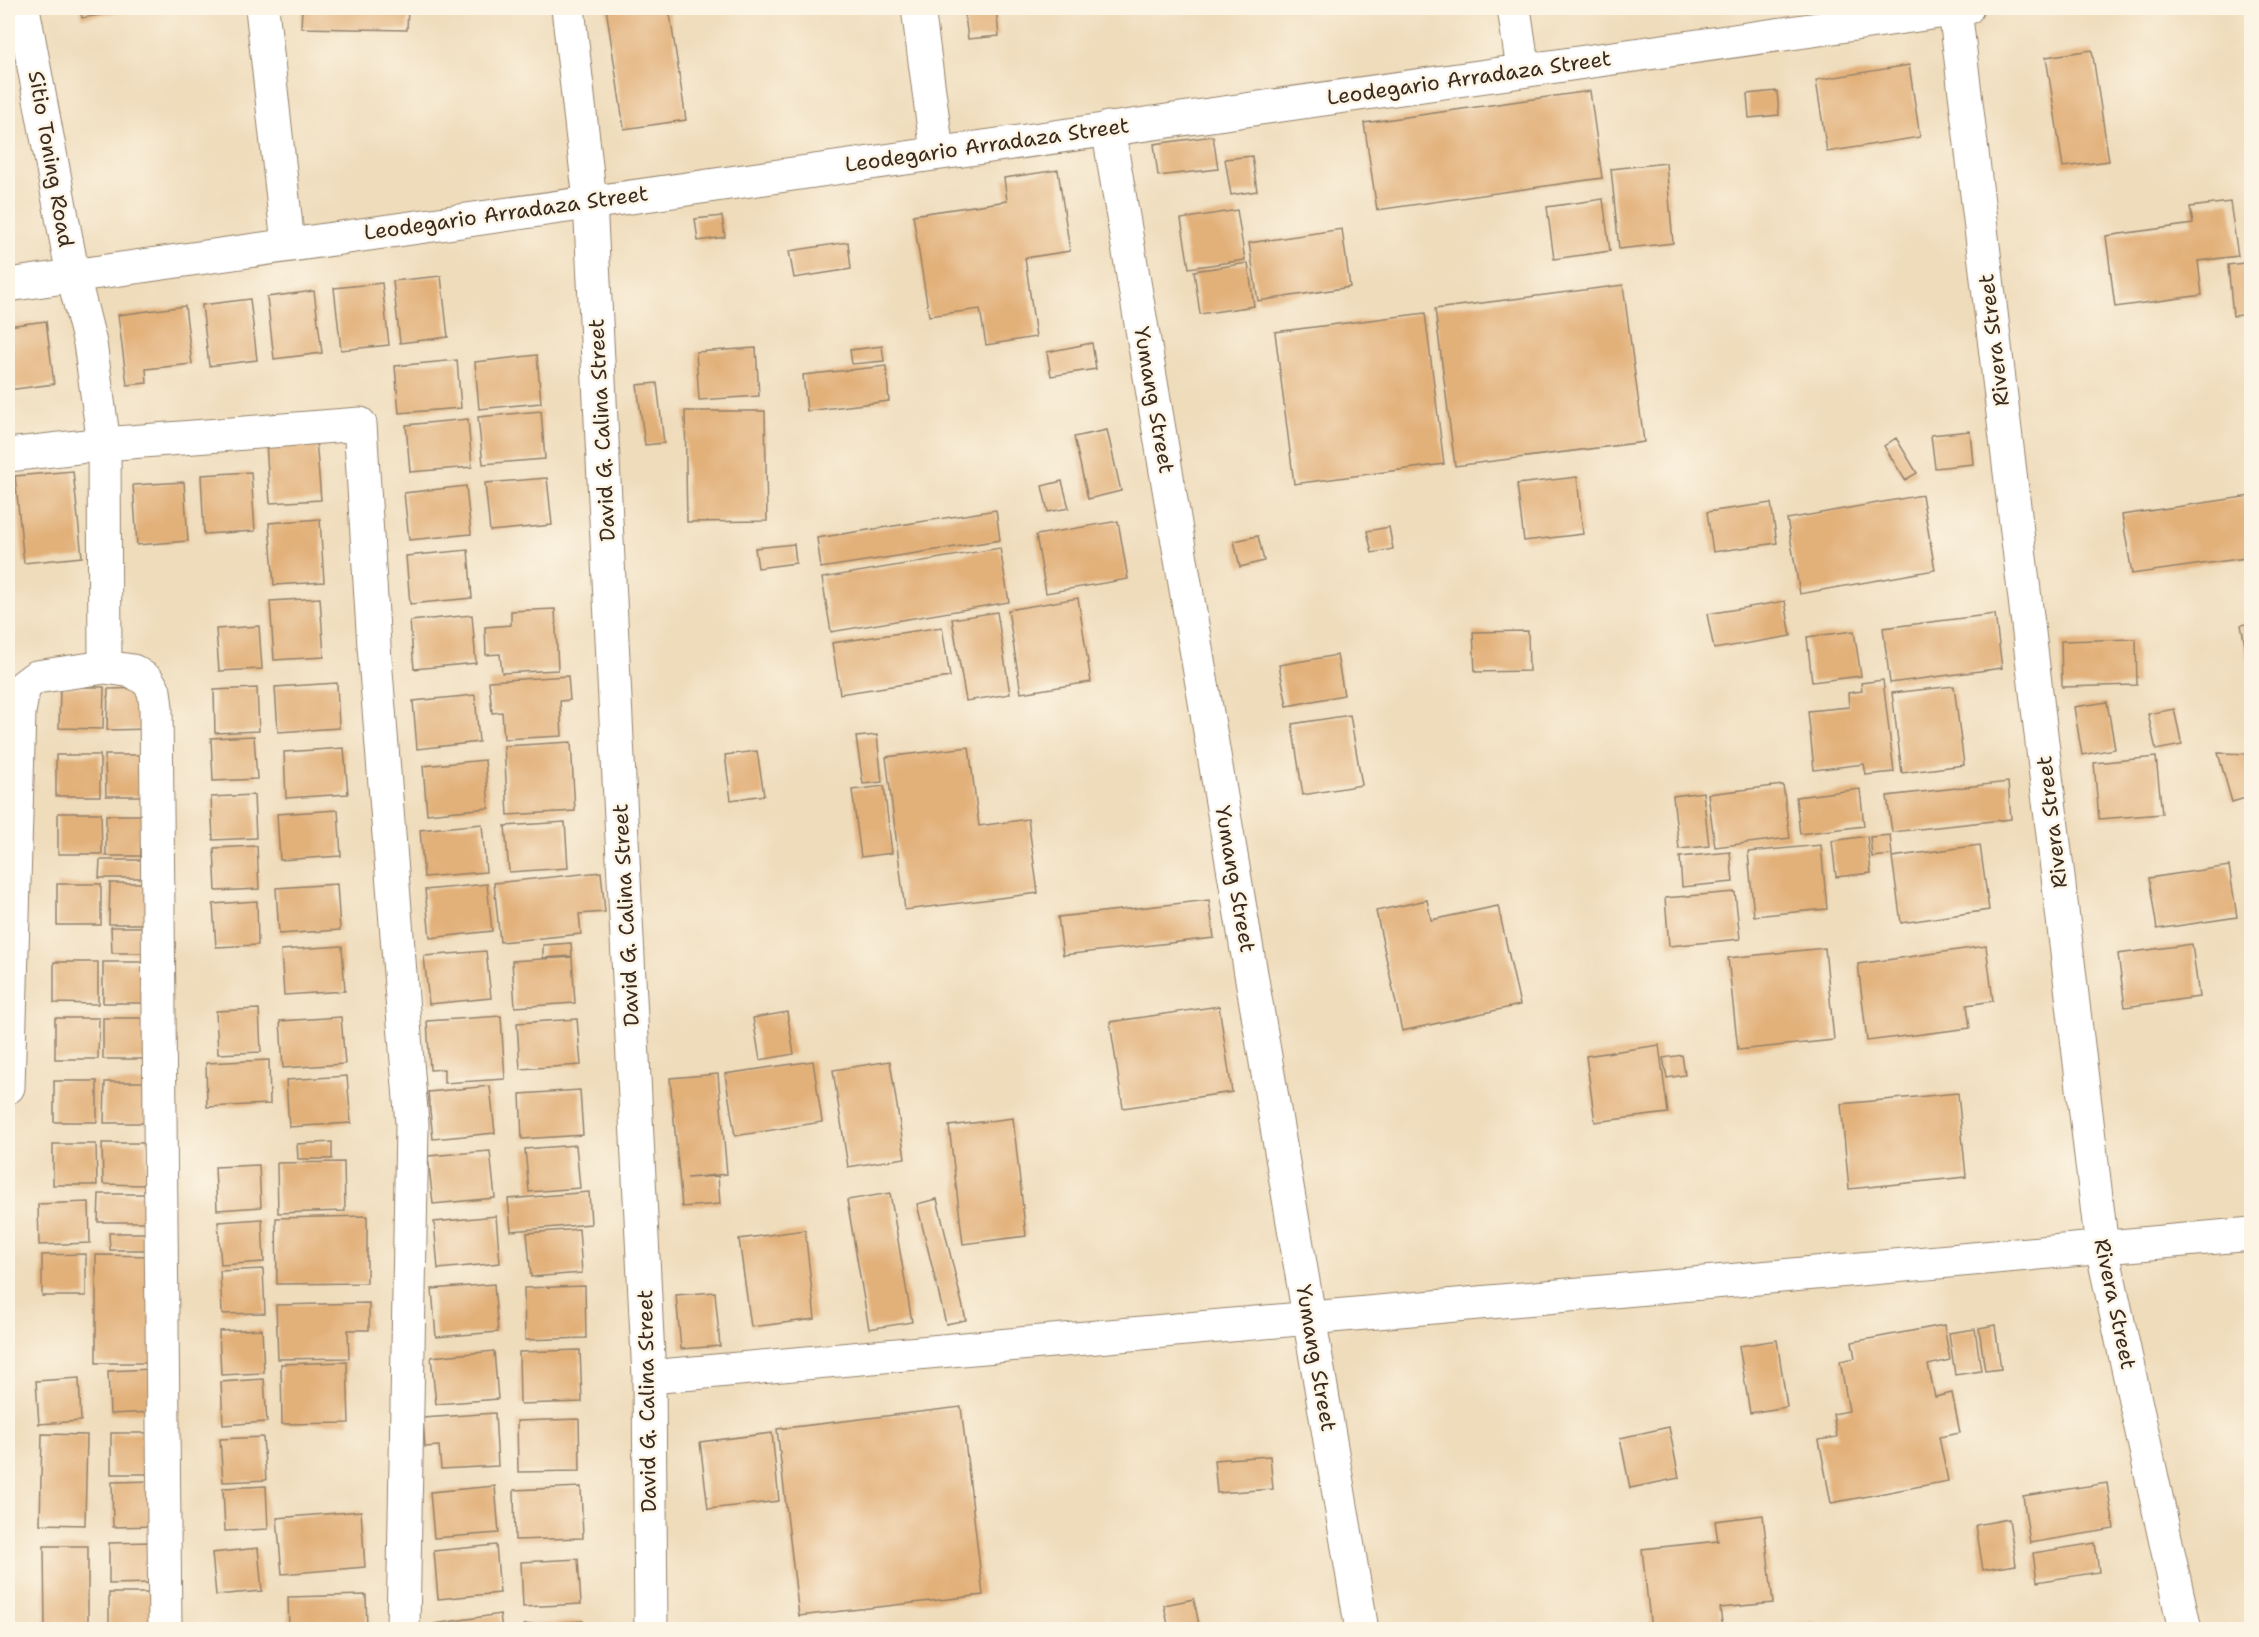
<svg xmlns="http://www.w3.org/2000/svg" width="2259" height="1637" font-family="'Shantell Sans',sans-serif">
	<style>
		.building { fill: #e2b079 }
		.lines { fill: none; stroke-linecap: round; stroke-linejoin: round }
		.minor-casing { stroke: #95836c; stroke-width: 35 }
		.minor { stroke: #fff; stroke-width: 33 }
		.labels { text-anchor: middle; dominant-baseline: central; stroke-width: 5; stroke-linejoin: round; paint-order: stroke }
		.street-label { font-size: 21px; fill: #3b2a1e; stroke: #fcf5e5 }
	</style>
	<rect width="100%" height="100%" fill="#fcf5e5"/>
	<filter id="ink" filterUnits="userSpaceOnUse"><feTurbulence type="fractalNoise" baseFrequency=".0167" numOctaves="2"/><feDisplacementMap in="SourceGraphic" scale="12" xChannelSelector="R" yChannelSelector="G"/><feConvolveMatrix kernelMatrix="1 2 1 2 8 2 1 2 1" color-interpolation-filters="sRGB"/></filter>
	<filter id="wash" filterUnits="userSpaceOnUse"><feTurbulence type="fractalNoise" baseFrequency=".008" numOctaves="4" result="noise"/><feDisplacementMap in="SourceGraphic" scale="24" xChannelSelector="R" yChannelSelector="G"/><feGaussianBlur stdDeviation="1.35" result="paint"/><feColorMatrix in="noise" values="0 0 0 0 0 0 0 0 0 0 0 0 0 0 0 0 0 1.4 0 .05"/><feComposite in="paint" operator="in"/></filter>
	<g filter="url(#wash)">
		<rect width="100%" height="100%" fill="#efdcbb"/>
		<g id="blocks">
			<path class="building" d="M80 8H138V9L82 18Z
				M302 8H408L407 30 301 28Z
				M606 8H669L686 120 624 129Z
				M964 8H996L999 36 968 39Z
				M2092 50 2109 161 2063 167 2046 57Z
				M1909 65 1920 137 1827 152 1816 80Z
				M1590 91 1602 178 1377 210 1364 123Z
				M1777 91 1779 115 1749 118 1747 94Z
				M1213 136 1218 169 1158 176 1154 144Z
				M1252 156 1257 191 1231 195 1225 159Z
				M1666 163 1673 243 1619 249 1611 169Z
				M1058 170 1070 251 1025 258 1036 337 986 345 980 309 929 316 913 215 1007 201 1004 178Z
				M1603 199 1610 251 1554 259 1547 207Z
				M2230 202 2238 256 2198 261 2202 295 2115 307 2106 236 2193 224 2190 207Z
				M1237 210 1245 260 1189 268 1181 219Z
				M722 216 725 237 698 241 695 219Z
				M1342 229 1350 287 1258 301 1249 243Z
				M848 242 851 269 794 278 789 251Z
				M2252 262V314L2233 316 2228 265Z
				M1248 263 1254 306 1200 314 1194 271Z
				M441 276 448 337 400 343 393 281Z
				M382 283 389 345 341 350 334 288Z
				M1623 285 1644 442 1455 466 1435 309Z
				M314 291 322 353 274 359 267 297Z
				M250 299 257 360 209 366 202 305Z
				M185 306 192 364 146 369 147 383 127 385 118 315Z
				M1425 313 1444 464 1294 484 1275 332Z
				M46 321 54 384 8 390V326Z
				M1092 343 1096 369 1051 376 1047 352Z
				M882 346 884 361 852 364 850 350Z
				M756 348 759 396 699 400 696 352Z
				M537 355 541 403 479 409 475 362Z
				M457 360 461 408 399 413 395 366Z
				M886 366 889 401 807 411 803 375Z
				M657 383 664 443 645 445 637 385Z
				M541 411 545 459 483 464 478 417Z
				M685 411H765L767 521 687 522Z
				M468 419 472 467 410 472 406 425Z
				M1107 430 1121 491 1088 499 1074 437Z
				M1970 431 1973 464 1935 468 1931 435Z
				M1896 438 1917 473 1905 480 1884 446Z
				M316 440 321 500 270 503 266 443Z
				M73 471 82 557 24 563 15 476Z
				M251 472 255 531 204 534 201 475Z
				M1577 477 1583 534 1524 541 1517 484Z
				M547 478 552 525 490 531 485 483Z
				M1062 481 1069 508 1048 512 1042 486Z
				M184 482 188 541 137 545 133 485Z
				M466 486 471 534 409 540 404 493Z
				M1922 495 1935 570 1800 594 1787 519Z
				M2250 496 2252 557 2132 574 2122 515Z
				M1771 503 1777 543 1713 552 1707 512Z
				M996 510 1000 540 821 568 817 538Z
				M320 519 324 582 274 585 269 523Z
				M1118 521 1128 579 1046 593 1036 535Z
				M1389 527 1393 549 1372 553 1367 531Z
				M1258 536 1264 561 1240 567 1234 541Z
				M794 544 796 563 758 568 755 548Z
				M1000 548 1009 602 831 632 822 578Z
				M468 550 472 598 410 604 406 556Z
				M320 598 324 657 274 660 270 601Z
				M1078 598 1091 682 1021 693 1008 610Z
				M1785 601 1791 636 1714 649 1707 614Z
				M555 609 558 670 502 673 500 654 486 655 485 627 511 625V611Z
				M997 612 1010 694 966 701 952 619Z
				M1995 614 2002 668 1890 683 1883 628Z
				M472 615 476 663 414 669 410 621Z
				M2252 623V670H2250L2241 625Z
				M259 626 262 669 219 671 216 629Z
				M942 627 950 677 840 694 832 643Z
				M1528 631 1529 671 1475 672 1473 632Z
				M1854 631 1861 676 1812 682 1807 637Z
				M2136 639 2137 685 2062 687 2061 641Z
				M1337 655 1344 695 1287 706 1279 665Z
				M568 676 570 700 560 701 562 736 504 739 502 712 492 713 489 681Z
				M1883 680 1894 772 1866 775 1864 764 1814 770 1808 711 1849 707 1848 693 1862 691 1861 683Z
				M337 683 339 728 278 732 275 687Z
				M1954 686 1964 765 1902 773 1892 693Z
				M60 687H104L103 729 59 728Z
				M151 688V729L107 730 108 689Z
				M257 688 259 731 215 733 214 690Z
				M475 695 479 742 417 749 413 701Z
				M2107 702 2115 749 2082 755 2074 707Z
				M2174 709 2182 745 2156 750 2148 714Z
				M1350 715 1362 785 1303 795 1292 724Z
				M877 735 882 782 863 784 856 737Z
				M254 736 257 779 213 781 211 738Z
				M571 742 575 811 508 815 504 746Z
				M969 747 979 826 1028 819 1038 893 905 910 886 757Z
				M344 748 348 794 286 798 284 752Z
				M757 751 764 795 731 800 725 755Z
				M2218 753 2252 754V796L2232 802Z
				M56 755H100V796H56Z
				M105 755H149V796H106Z
				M2156 757 2162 814 2099 819 2094 763Z
				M485 760 489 808 427 814 423 766Z
				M2008 782 2011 819 1892 832 1887 796Z
				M1783 785 1790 838 1715 847 1708 794Z
				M884 786 892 853 861 857 852 790Z
				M1860 789 1864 826 1800 834 1796 797Z
				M1703 792 1709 846 1679 849 1673 796Z
				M254 795 256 838 213 840 211 797Z
				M338 810 341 856 280 860 277 814Z
				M58 813H101L102 854H58Z
				M106 815H150V856H106Z
				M565 822 568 868 509 872 505 826Z
				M482 824 486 872 424 877 420 830Z
				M1890 835 1892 855 1872 857 1870 837Z
				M1867 836 1871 873 1836 877 1832 841Z
				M1821 845 1827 909 1754 916 1748 852Z
				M1980 845 1989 910 1901 923 1892 857Z
				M257 846 259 889 216 891 214 848Z
				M1730 852 1733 882 1682 887 1680 857Z
				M100 860H153L152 878H99Z
				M2229 866 2237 917 2157 929 2149 878Z
				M601 872 605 912 579 914 581 934 500 942 494 883Z
				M110 883H153V924H109Z
				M57 884H101V925H57Z
				M337 884 340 930 279 934 276 888Z
				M487 884 492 931 430 938 425 890Z
				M1735 892 1740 939 1669 946 1665 898Z
				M1209 900 1214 938 1063 955 1058 917Z
				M1427 900 1431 920 1498 906 1520 1005 1402 1031 1376 911Z
				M257 901 258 945 216 947 213 904Z
				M111 927H146L145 953H112Z
				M571 943 572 956 543 958V945Z
				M2192 944 2199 997 2125 1007 2118 954Z
				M342 946 345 991 284 995 281 950Z
				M1986 946 1993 1001 1967 1005 1970 1028 1867 1041 1858 964Z
				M1825 948 1834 1040 1738 1050 1728 958Z
				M486 951 491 998 429 1004 424 956Z
				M572 957 575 1003 515 1007 512 961Z
				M54 962H98V1004L54 1003Z
				M103 962H147V1003H103Z
				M1219 1006 1232 1092 1123 1108 1110 1022Z
				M259 1009 261 1052 218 1054 216 1011Z
				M787 1012 794 1054 760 1060 753 1018Z
				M501 1016 505 1079 444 1083V1069L430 1070 427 1021Z
				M341 1017 345 1064 283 1068 280 1021Z
				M55 1018H99L98 1059H55Z
				M103 1018H146V1059H103Z
				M577 1019 581 1065 520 1069 517 1023Z
				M1659 1045 1668 1113 1595 1122 1586 1056Z
				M1682 1055 1685 1075 1667 1078 1663 1058Z
				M269 1060 270 1104 207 1107 206 1063Z
				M813 1061 822 1122 735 1136 725 1074Z
				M890 1061 905 1158 848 1167 833 1070Z
				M718 1074 727 1174 687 1178 718 1176 720 1204 682 1207 670 1078Z
				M347 1076 351 1123 289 1127 286 1080Z
				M54 1081H97V1122H54Z
				M105 1082H149L148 1123H104Z
				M490 1086 495 1133 433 1139 428 1092Z
				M580 1090 583 1135 522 1139 520 1094Z
				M1958 1093 1966 1177 1849 1189 1841 1104Z
				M1013 1118 1026 1236 963 1244 949 1126Z
				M332 1142V1159H298L297 1144Z
				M102 1143H146V1185L103 1184Z
				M53 1144H96L97 1185H53Z
				M576 1145 580 1188 529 1192 525 1149Z
				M490 1151 495 1198 433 1204 428 1156Z
				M344 1162 345 1211 278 1213 277 1163Z
				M259 1165 261 1207 217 1210 215 1167Z
				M589 1192 591 1224 511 1231 508 1199Z
				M890 1193 912 1322 869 1329 847 1200Z
				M99 1194H155L156 1222H98Z
				M937 1199 966 1320 946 1324 917 1204Z
				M89 1202 90 1243 39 1245 38 1204Z
				M367 1216V1283L277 1284 276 1218Z
				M496 1216 500 1263 438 1269 434 1222Z
				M262 1219 264 1262 221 1265 218 1222Z
				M579 1229 582 1273 531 1277 527 1233Z
				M805 1230 815 1319 751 1327 739 1239Z
				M109 1233H157V1250H110Z
				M86 1254V1296H42V1255Z
				M96 1255 157 1256V1363H96Z
				M263 1269 265 1313 222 1314 220 1271Z
				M494 1284 498 1332 436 1337 432 1289Z
				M585 1286 586 1338 525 1340 524 1288Z
				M715 1292 720 1346 681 1349 676 1295Z
				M369 1303V1330H348L349 1358 278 1359 276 1305Z
				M1944 1325 1950 1360 1928 1365 1935 1397 1952 1393 1960 1433 1939 1437 1948 1481 1831 1503 1819 1440 1837 1437 1833 1414 1849 1411 1840 1361 1855 1358 1852 1342Z
				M1995 1325 2001 1369 1985 1371 1979 1328Z
				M262 1329 264 1373 221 1375 219 1331Z
				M1975 1329 1981 1371 1955 1375 1949 1333Z
				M1777 1340 1787 1407 1750 1413 1739 1346Z
				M580 1350 582 1402 520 1404 519 1352Z
				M494 1351 498 1399 436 1404 431 1357Z
				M347 1362 349 1423 282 1424 281 1364Z
				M151 1369 153 1412 110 1414 108 1371Z
				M79 1378 81 1421 39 1424 36 1381Z
				M264 1379 267 1422 223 1425 221 1382Z
				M961 1407 983 1595 799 1616 777 1429Z
				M495 1413 498 1466 441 1469 439 1446 425 1447 423 1418Z
				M579 1419 580 1471 518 1472 517 1421Z
				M1669 1427 1679 1478 1630 1488 1620 1438Z
				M111 1433H155V1474H111Z
				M772 1433 779 1501 708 1509 700 1442Z
				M42 1434 87 1435 85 1525 40 1524Z
				M263 1437 266 1480 223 1482 220 1439Z
				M1270 1456 1273 1489 1217 1493 1214 1460Z
				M156 1481 157 1526 113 1527 112 1482Z
				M2107 1483 2114 1529 2030 1543 2023 1496Z
				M266 1486 268 1529 225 1531 223 1488Z
				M495 1486 499 1533 434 1538 430 1492Z
				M581 1487 583 1538 515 1540 514 1490Z
				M361 1511 365 1567 282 1574 277 1518Z
				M1763 1515 1773 1603 1720 1608 1723 1630H1651L1642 1549 1718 1541 1715 1521Z
				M2009 1519 2016 1565 1983 1570 1976 1525Z
				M152 1542 153 1583 109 1584V1543Z
				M2095 1543 2099 1572 2037 1582 2033 1553Z
				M496 1545 500 1593 438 1599 434 1551Z
				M44 1546H88V1630H45Z
				M258 1548 262 1591 216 1595 212 1553Z
				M578 1559 581 1604 523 1607 521 1562Z
				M109 1593H153L152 1630H109Z
				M366 1595 367 1630H289L288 1597Z
				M1194 1599 1200 1630H1169L1164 1605Z
				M500 1614 502 1630H436L435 1624Z
				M583 1621V1630H523V1625Z
				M1815 1622 1816 1630H1781V1626Z"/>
		</g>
	</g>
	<g filter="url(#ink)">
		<use href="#blocks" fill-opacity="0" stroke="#95836c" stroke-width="1.5"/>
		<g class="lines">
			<defs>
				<path id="minor" d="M23 8 73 276 90 343 104 444 105 667
					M262 8 288 244
					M568 8 590 201 649 1377 651 1630
					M918 8 937 152
					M1514 8 1523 70
					M1955 9 2102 1248 2185 1630
					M1108 128 1362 1630
					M8 285 1967 8
					M8 455 104 444 360 424 374 646 412 1124 403 1630
					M8 1087 19 712 24 686 36 677 105 667 133 671 148 681 154 691 156 707 165 1630
					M649 1377 2252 1234"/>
			</defs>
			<use href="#minor" class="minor-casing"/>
			<use href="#minor" class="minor"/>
		</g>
	</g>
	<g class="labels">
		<g class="street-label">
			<text transform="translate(1469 78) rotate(-8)">Leodegario Arradaza Street</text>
			<text transform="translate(987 145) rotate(-8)">Leodegario Arradaza Street</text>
			<text transform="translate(51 159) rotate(80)">Sitio Toning Road</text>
			<text transform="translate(506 213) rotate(-8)">Leodegario Arradaza Street</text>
			<text transform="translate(1994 340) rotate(-97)">Rivera Street</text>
			<text transform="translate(1154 400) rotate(80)">Yumang Street</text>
			<text transform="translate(602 430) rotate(-93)">David G. Calina Street</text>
			<text transform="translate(2052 822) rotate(-97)">Rivera Street</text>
			<text transform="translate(1235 879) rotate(80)">Yumang Street</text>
			<text transform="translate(626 915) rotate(-93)">David G. Calina Street</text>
			<text transform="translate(2115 1304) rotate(78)">Rivera Street</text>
			<text transform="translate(1316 1358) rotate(80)">Yumang Street</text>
			<text transform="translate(647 1401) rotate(-91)">David G. Calina Street</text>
		</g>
	</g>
	<rect width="2259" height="1637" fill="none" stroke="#fcf5e5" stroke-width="30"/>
</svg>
